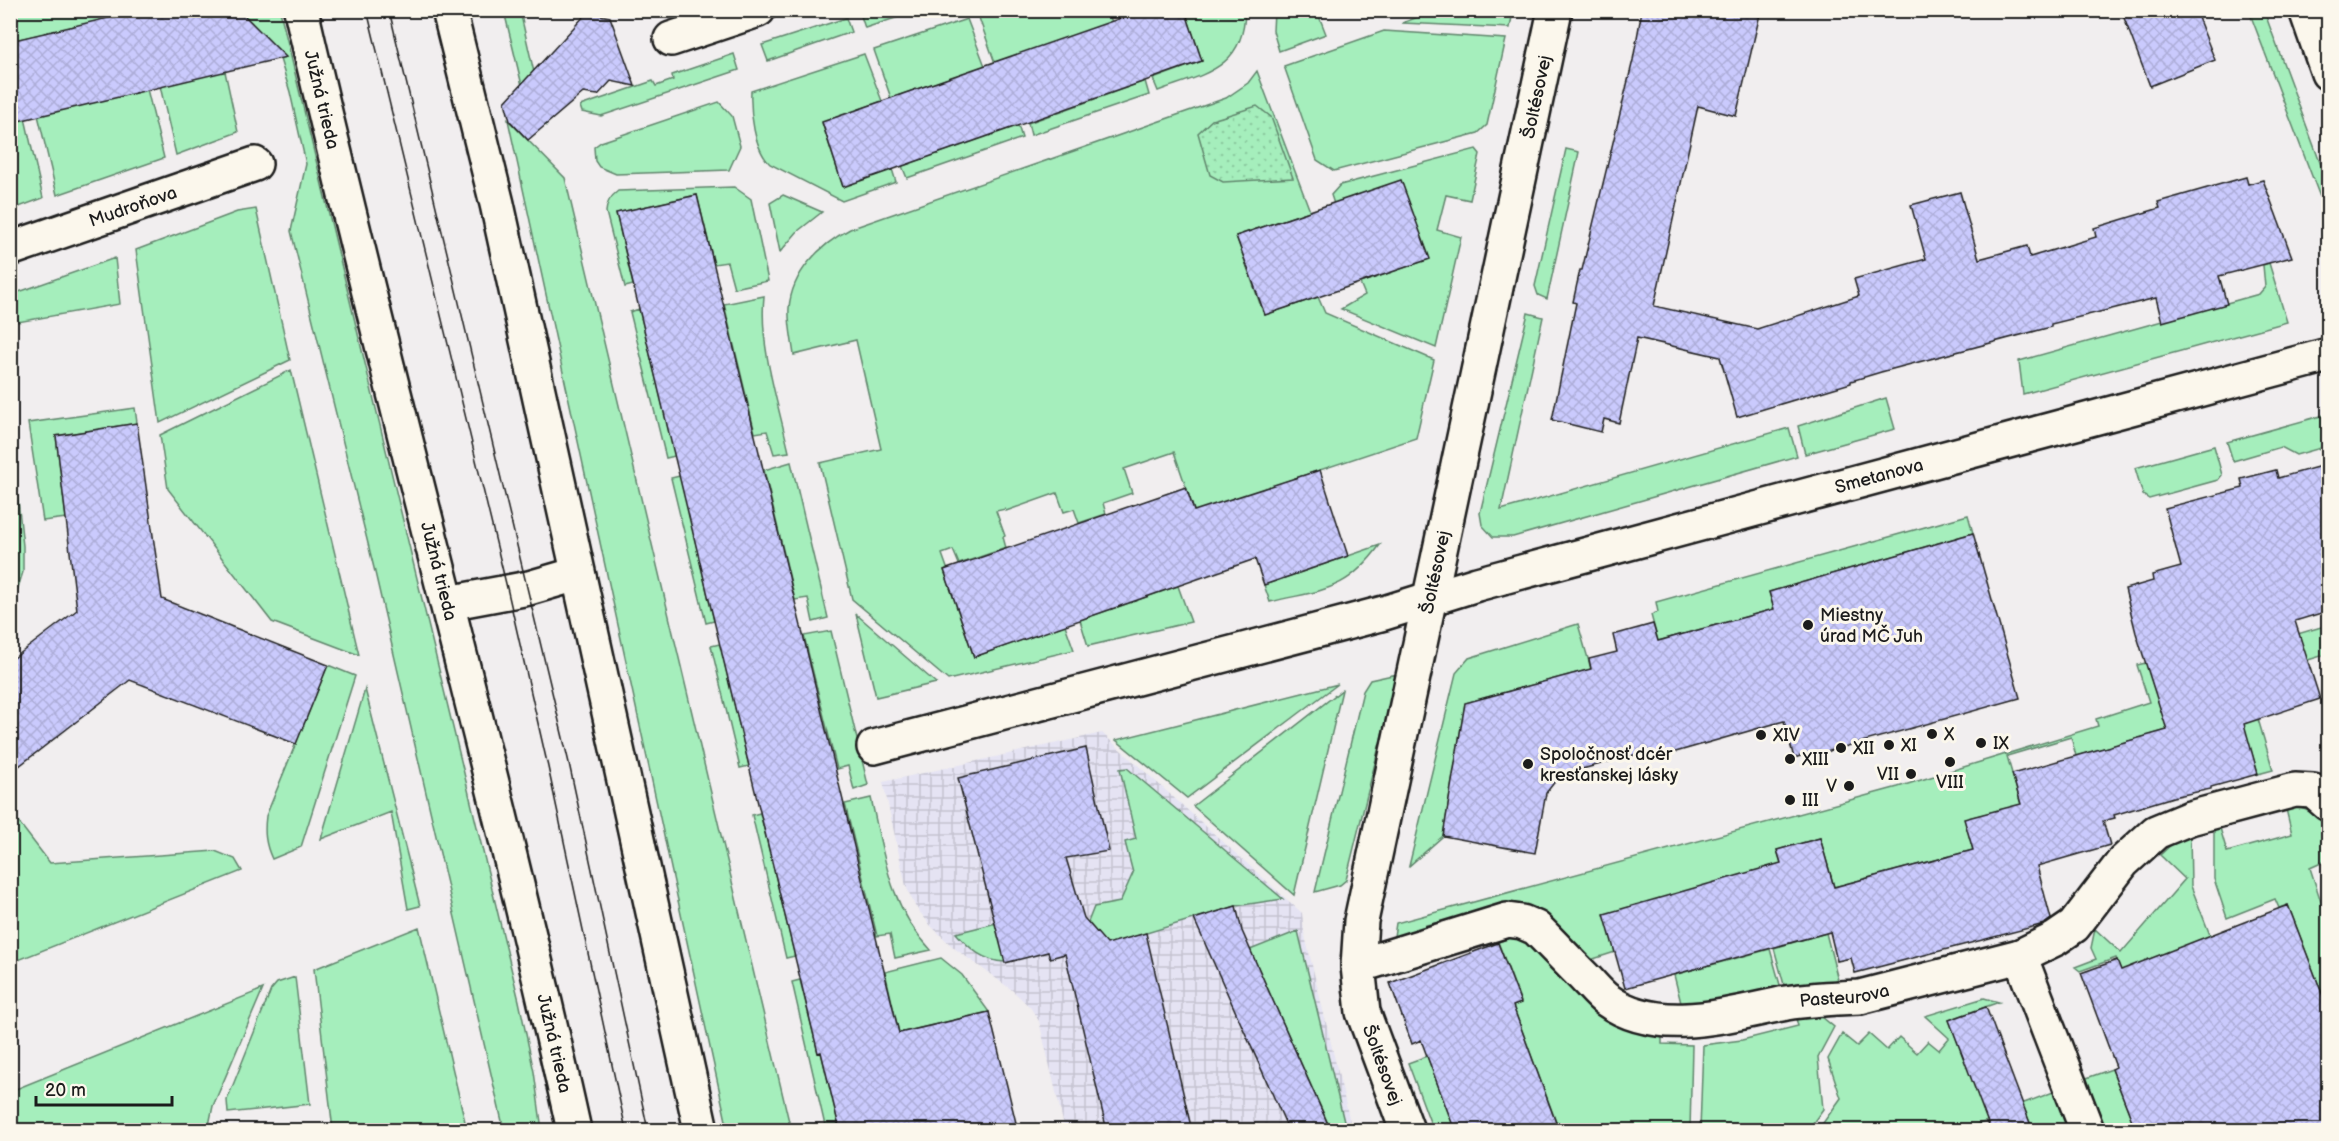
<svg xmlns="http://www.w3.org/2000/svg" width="2339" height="1141" font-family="'Balsamiq Sans',sans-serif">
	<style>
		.industrial { fill: url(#industrial-grid) }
		.green { fill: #a5eebc; stroke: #60856c; stroke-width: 1.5 }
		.park { fill: url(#park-dots); stroke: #60856c; stroke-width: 1.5 }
		.building { fill: url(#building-cross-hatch); stroke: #1c1c1c; stroke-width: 1.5 }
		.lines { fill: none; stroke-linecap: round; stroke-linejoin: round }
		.minor-casing { stroke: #1c1c1c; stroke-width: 38 }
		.minor { stroke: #fbf7ec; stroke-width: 33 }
		.tram { stroke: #1c1c1c; stroke-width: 1.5 }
		.poi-dot { fill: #1c1c1c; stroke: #fbf7ec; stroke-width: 2 }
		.labels { text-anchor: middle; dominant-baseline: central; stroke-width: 6; stroke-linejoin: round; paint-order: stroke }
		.street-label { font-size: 18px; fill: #1c1c1c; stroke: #fbf7ec }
		.poi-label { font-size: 18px; fill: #1c1c1c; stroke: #fbf7ec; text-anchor: start }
	</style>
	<defs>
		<pattern id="industrial-grid" width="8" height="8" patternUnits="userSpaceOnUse" patternTransform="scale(1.5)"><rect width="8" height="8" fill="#e5e3f3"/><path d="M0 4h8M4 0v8" fill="none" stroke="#c4c2d0"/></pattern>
		<pattern id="park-dots" width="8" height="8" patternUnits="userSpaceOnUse" patternTransform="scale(1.5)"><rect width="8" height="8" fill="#a5eebc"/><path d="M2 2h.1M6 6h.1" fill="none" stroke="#8dcca1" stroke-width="1.8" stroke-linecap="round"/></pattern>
		<pattern id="building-cross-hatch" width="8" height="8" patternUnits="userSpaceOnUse" patternTransform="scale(1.5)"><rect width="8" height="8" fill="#cacafd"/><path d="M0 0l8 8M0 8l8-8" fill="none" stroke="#adadd8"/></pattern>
	</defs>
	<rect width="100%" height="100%" fill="#f1eeef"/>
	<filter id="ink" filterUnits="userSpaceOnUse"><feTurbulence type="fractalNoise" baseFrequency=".0167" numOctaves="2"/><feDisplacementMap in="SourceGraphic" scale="12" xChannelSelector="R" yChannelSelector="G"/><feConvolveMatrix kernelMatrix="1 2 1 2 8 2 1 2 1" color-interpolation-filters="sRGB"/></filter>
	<g filter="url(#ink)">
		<path class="industrial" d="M1102 733 1302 913 1304 932 1352 1130H1065L1039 1021 1030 1007 1012 990 954 948 931 926 915 906 906 886 883 782Z"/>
		<path class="green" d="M11 10 142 11 11 41Z
			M867 10H917V11L865 28 860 13Z
			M992 10H1107L1112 22 995 63 978 15Z
			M212 11 238 132 176 155 160 86Z
			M241 11H280L519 1001 534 1072 542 1130H504L374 568 291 231 306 164 290 92 277 49 242 14Z
			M504 11H520L546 125 527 106Z
			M1185 11H1245C1244 69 1204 74 1158 91L1153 79 1202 61Z
			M1274 11H1317L1326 34 1279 51 1273 31Z
			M1426 11V10L1513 11 1510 28 1402 23 1426 14Z
			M2249 11H2264L2328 184V218Z
			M846 18 851 32 768 61 762 45Z
			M967 19 985 66 891 98 874 50Z
			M1384 31 1506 39 1487 125 1478 133 1334 171 1317 160 1284 66Z
			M734 54 739 70 601 116 582 112 580 106 653 81 656 86 673 80 672 75Z
			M864 54 882 101 822 123 843 186 892 169 896 182 842 201 770 164C754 149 750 112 751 91Z
			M1257 71 1310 211 1236 236 1264 315 1318 297 1325 313 1434 360 1416 438 1233 499 1197 519 1174 452 1124 469 1132 493 1103 503 1106 514 1079 523 1074 509 1064 512 1057 493 1006 511 1005 509 996 511 1005 536 1003 537 1006 548 959 564 953 550 942 554 947 568 944 570 974 657 1065 625 1074 650 948 680 852 599 820 463 881 449 856 340 794 355C792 340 788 323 789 308 792 272 820 245 850 229L1226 98 1248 83Z
			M1145 81 1149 95 1031 135 1028 123Z
			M147 89 164 158 57 195 38 115Z
			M719 102 732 116 740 146 729 170 616 174 599 167 595 161 594 147 601 142Z
			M25 118 43 198 11 210V122Z
			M508 120 565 178 791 1130H728Z
			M1018 125 1022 138 907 178 902 166Z
			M1476 149 1480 154 1470 200 1446 195 1437 230 1461 237 1436 348 1341 309 1365 295 1360 283 1429 259 1401 181 1334 204 1331 195 1340 185Z
			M1566 149 1579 152 1547 299 1538 295 1535 286Z
			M734 187 751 199 768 281 734 288 727 262 714 264 697 195 616 213 633 285 625 287 606 212C607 202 610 197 618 191Z
			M783 195 822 212 798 231 780 252 770 203Z
			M256 209 290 360 160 423 136 250 237 212Z
			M115 258 120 304 18 322 13 294Z
			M2269 263 2287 322 2023 394 2019 361 2259 294 2265 287 2263 265Z
			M764 296C759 346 778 403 789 452L774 454 767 431 755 433 724 304Z
			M639 309 675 456 666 458 630 312Z
			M1528 313 1543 317 1501 510 1789 428 1797 456 1513 537H1493L1482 525 1480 513Z
			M291 370 359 655 272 622 168 489 160 435Z
			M1886 398 1895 429 1805 454 1798 426Z
			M135 408 137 423 56 436 66 518 43 521 28 423Z
			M2328 414V446L2296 455 2281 447 2233 461 2227 442Z
			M10 427 23 546V572L17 591 11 600Z
			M2214 446 2222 475 2218 480 2149 499 2143 495 2135 468Z
			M791 462 828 618 813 622 808 598 795 600 764 470Z
			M680 476 714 621 706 623 671 478Z
			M1968 515 1973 533 1769 592 1774 609 1658 641 1651 615 1658 612 1656 602Z
			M1380 545C1345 593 1323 589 1270 602L1264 585Z
			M1178 586 1191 622 1088 646 1080 620Z
			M856 614 936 683 876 697Z
			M1578 624 1591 669 1465 703 1443 836 1409 866 1456 673 1469 658Z
			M2328 625V654L2308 660 2309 663 2258 719 2273 770 2258 774 2239 710 2076 756 2071 737 2007 756 2030 836 2011 807 1965 819 1973 850 1834 887 1820 838 1777 850 1781 863 1615 952 1584 962 1485 912 1426 925 1428 934 1393 943 1396 923 1898 787 2098 726 2096 719 2149 702 2137 665 2146 663 2156 694 2227 655Z
			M831 631 868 785 854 790 848 766 837 769 804 636Z
			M720 644 749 766 740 768 711 646Z
			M328 665 355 676 301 847 272 859C265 844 264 832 266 816Z
			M1397 674 1346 880 1340 885 1315 892 1363 691 1370 680Z
			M1338 684 1187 798 1116 740Z
			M365 689 420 906 408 909 391 812 321 839Z
			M1342 690 1294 895 1193 806Z
			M1127 768 1283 899 1236 906 1107 945 1088 922 1094 907 1120 902 1133 873 1125 842 1136 839 1120 769Z
			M871 798C884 855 889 906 931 950L895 958 890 934 877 936 845 804Z
			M2285 805C2324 810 2328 824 2328 860L2310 868 2328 923V1064L2262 1089 2152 1054 2116 958 2080 971 2075 967 2096 959 2091 948 2095 929 2121 953 2185 879 2160 855 2174 842 2190 832 2191 886 2210 935 2322 994 2288 905 2279 908 2275 899 2227 918 2214 879V823L2218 821 2227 852 2292 834Z
			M10 811 50 863 215 851 235 859 242 871 11 963Z
			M760 813 795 956 786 958 752 815Z
			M1033 914 1005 962C983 961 970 949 956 933Z
			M419 927 467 1130H333L314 969Z
			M1298 931 1346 1130H1331L1250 950Z
			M1826 933 1838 980 1786 992 1774 948Z
			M1512 937 1528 941 1662 1035V1044L1692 1045 1690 1130H1559L1513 1006 1521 1002 1498 942Z
			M1770 949 1782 992 1682 1007 1674 975Z
			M941 958 962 975 989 1012 899 1033 885 972Z
			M295 977 310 1104 228 1113 227 1100 271 990 277 983Z
			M800 980 818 1052H821L840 1130H826L792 982Z
			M263 989 213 1106 208 1130H11V1091Z
			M1984 998 1999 1002 1949 1020 1987 1117 2056 1091 2071 1130H2033L2024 1108 1962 1130H1818L1841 1098 1828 1059 1842 1034 1857 1046 1869 1034 1887 1050 1899 1037 1917 1053 1928 1041 1939 1050 1949 1038 1925 1016Z
			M1816 1012 1834 1027 1818 1057 1823 1109 1808 1130H1700L1703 1045 1742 1040 1798 1026 1795 1014Z
			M1427 1056 1455 1130H1433L1408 1063Z
			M2112 1069 2136 1130H2101L2081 1080Z"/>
		<path class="park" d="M1257 106 1271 117 1293 178 1223 182 1210 175 1198 133 1212 120Z"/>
		<path class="building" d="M142 10H239L286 57 10 123V41Z
			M1144 10H1185L1202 61 843 187 822 122Z
			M1642 10H1761L1736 116 1698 106 1654 306 1757 329 1859 296 1854 279 1926 259 1911 205 1960 192 1979 259 2027 246 2030 257 2096 237 2094 228 2160 208 2158 202 2246 177 2248 184 2263 180 2292 257 2219 276 2227 304 2162 322 2156 298 2051 324V327L1881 372 1851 381V383L1737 417 1720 357 1637 338 1619 423 1604 419 1601 432 1552 420 1576 303 1573 302 1580 270H1582L1633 60Z
			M2121 10H2195L2215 60 2150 86Z
			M587 13 610 17 635 86 611 81 598 95 583 93 528 140 510 121 505 102Z
			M1401 180 1430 259 1265 315 1236 236Z
			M697 195 899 1033 989 1012 1018 1131H840L821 1052 818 1053 616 213Z
			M137 423 162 599 328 665 296 744 130 680 10 773V661L77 610 56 436Z
			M2328 464V611L2295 621 2320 699 2244 724 2258 774 2211 787V789L2173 797 2114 815 2115 818 2103 821 2110 845 2037 866 2051 919 2044 924 1855 973 1851 958 1837 961 1830 932 1625 988 1604 914 1781 863 1777 850 1820 838 1834 887 1973 850 1964 819 2021 804 2012 774 2167 730 2136 633 2125 589 2153 581 2152 575 2181 567 2165 508 2243 488 2241 479 2276 470 2278 478Z
			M1320 470 1348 556 1264 585 1255 559 974 657 944 570 1186 487 1194 511Z
			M1973 533 2020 698 1819 754 1817 751 1794 758 1784 721 1651 759 1649 751 1560 775 1546 793 1535 853 1443 836 1465 703 1591 669 1589 659 1617 652 1613 635 1653 624 1658 641 1774 609 1769 592Z
			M1086 748 1109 851 1066 858 1084 918 1107 944 1146 933 1192 1131H1107L1065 954 1050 958 1048 952 1005 963 958 778Z
			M2288 905 2328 1009V1131H2136L2112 1069 2116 1067 2081 973 2117 960 2121 970Z
			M1236 906 1242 931 1331 1131H1289L1194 919Z
			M1498 943 1521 1003 1513 1006 1559 1131H1455L1421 1040 1412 1044 1390 983Z
			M1986 1007 2008 1065 2033 1131H1991L1949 1020Z"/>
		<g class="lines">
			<defs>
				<g id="minor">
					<path id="s1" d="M301 10C387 385 491 755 574 1130"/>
					<path d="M449 10 497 204 701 1130"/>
					<path d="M2306 10 2328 73"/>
					<path d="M671 39 758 10"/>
					<path id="s2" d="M10 249 255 164"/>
					<path d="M448 603 529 588 577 574"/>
					<path id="s3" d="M874 747 1384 613 1477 584 2328 355"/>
					<path d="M2020 956 2087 1130"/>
					<path id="s4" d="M1358 966 1507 920 1522 922 1536 928C1552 944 1568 961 1584 977 1592 985 1599 994 1607 1000 1658 1037 1731 1014 1786 1003 1810 999 1835 998 1860 997L2020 956 2055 939 2074 926 2123 862 2156 832 2190 818 2295 790 2313 791 2328 804"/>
					<path id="s5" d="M1407 1130 1363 1012 1358 966 1361 921 1555 10"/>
				</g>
			</defs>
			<use href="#minor" class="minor-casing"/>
			<use href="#minor" class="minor"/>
			<path class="tram" d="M367 10 508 592 548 767 626 1130
				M389 10 569 763 648 1130"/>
		</g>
	</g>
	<g class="poi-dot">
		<circle cx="1808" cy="625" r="6"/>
		<circle cx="1932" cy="734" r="6"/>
		<circle cx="1761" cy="735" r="6"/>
		<circle cx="1981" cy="743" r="6"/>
		<circle cx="1889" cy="745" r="6"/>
		<circle cx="1841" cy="748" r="6"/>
		<circle cx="1790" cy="759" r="6"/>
		<circle cx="1950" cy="762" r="6"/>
		<circle cx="1528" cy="764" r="6"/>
		<circle cx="1911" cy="774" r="6"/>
		<circle cx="1849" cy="786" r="6"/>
		<circle cx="1790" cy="800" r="6"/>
	</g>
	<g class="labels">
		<g class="street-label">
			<text stroke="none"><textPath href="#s5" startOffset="1060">Šoltésovej</textPath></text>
			<text stroke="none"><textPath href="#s1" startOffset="92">Južná trieda</textPath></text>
			<text stroke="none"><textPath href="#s2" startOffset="130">Mudroňova</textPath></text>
			<text stroke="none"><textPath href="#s3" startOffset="1041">Smetanova</textPath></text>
			<text stroke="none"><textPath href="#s1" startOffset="578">Južná trieda</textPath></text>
			<text stroke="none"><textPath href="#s5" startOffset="574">Šoltésovej</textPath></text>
			<text stroke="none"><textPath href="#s4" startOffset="531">Pasteurova</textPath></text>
			<text stroke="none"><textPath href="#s1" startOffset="1064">Južná trieda</textPath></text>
			<text transform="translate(1382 1065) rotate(70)">Šoltésovej</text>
		</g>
		<g class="poi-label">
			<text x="1820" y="615">Miestny<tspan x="1820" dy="21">úrad MČ Juh</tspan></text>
			<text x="1944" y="734">X</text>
			<text x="1773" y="735">XIV</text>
			<text x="1993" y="743">IX</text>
			<text x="1901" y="745">XI</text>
			<text x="1853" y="748">XII</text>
			<text x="1540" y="754">Spoločnosť dcér<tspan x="1540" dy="21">kresťanskej lásky</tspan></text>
			<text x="1802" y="759">XIII</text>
			<text x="1899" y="774" text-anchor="end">VII</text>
			<text x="1950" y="782" text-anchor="middle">VIII</text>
			<text x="1837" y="786" text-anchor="end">V</text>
			<text x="1802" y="800">III</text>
		</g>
	</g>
	<rect width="2339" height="1141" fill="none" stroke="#fbf7ec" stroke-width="36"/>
	<rect x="18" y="18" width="2303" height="1105" fill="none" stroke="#1c1c1c" stroke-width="2" filter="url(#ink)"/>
	<path d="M36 1096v9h136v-9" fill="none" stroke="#1c1c1c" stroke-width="3"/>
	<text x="45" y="1096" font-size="18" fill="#1c1c1c" stroke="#fbf7ec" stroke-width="4.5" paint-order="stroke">20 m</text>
</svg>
